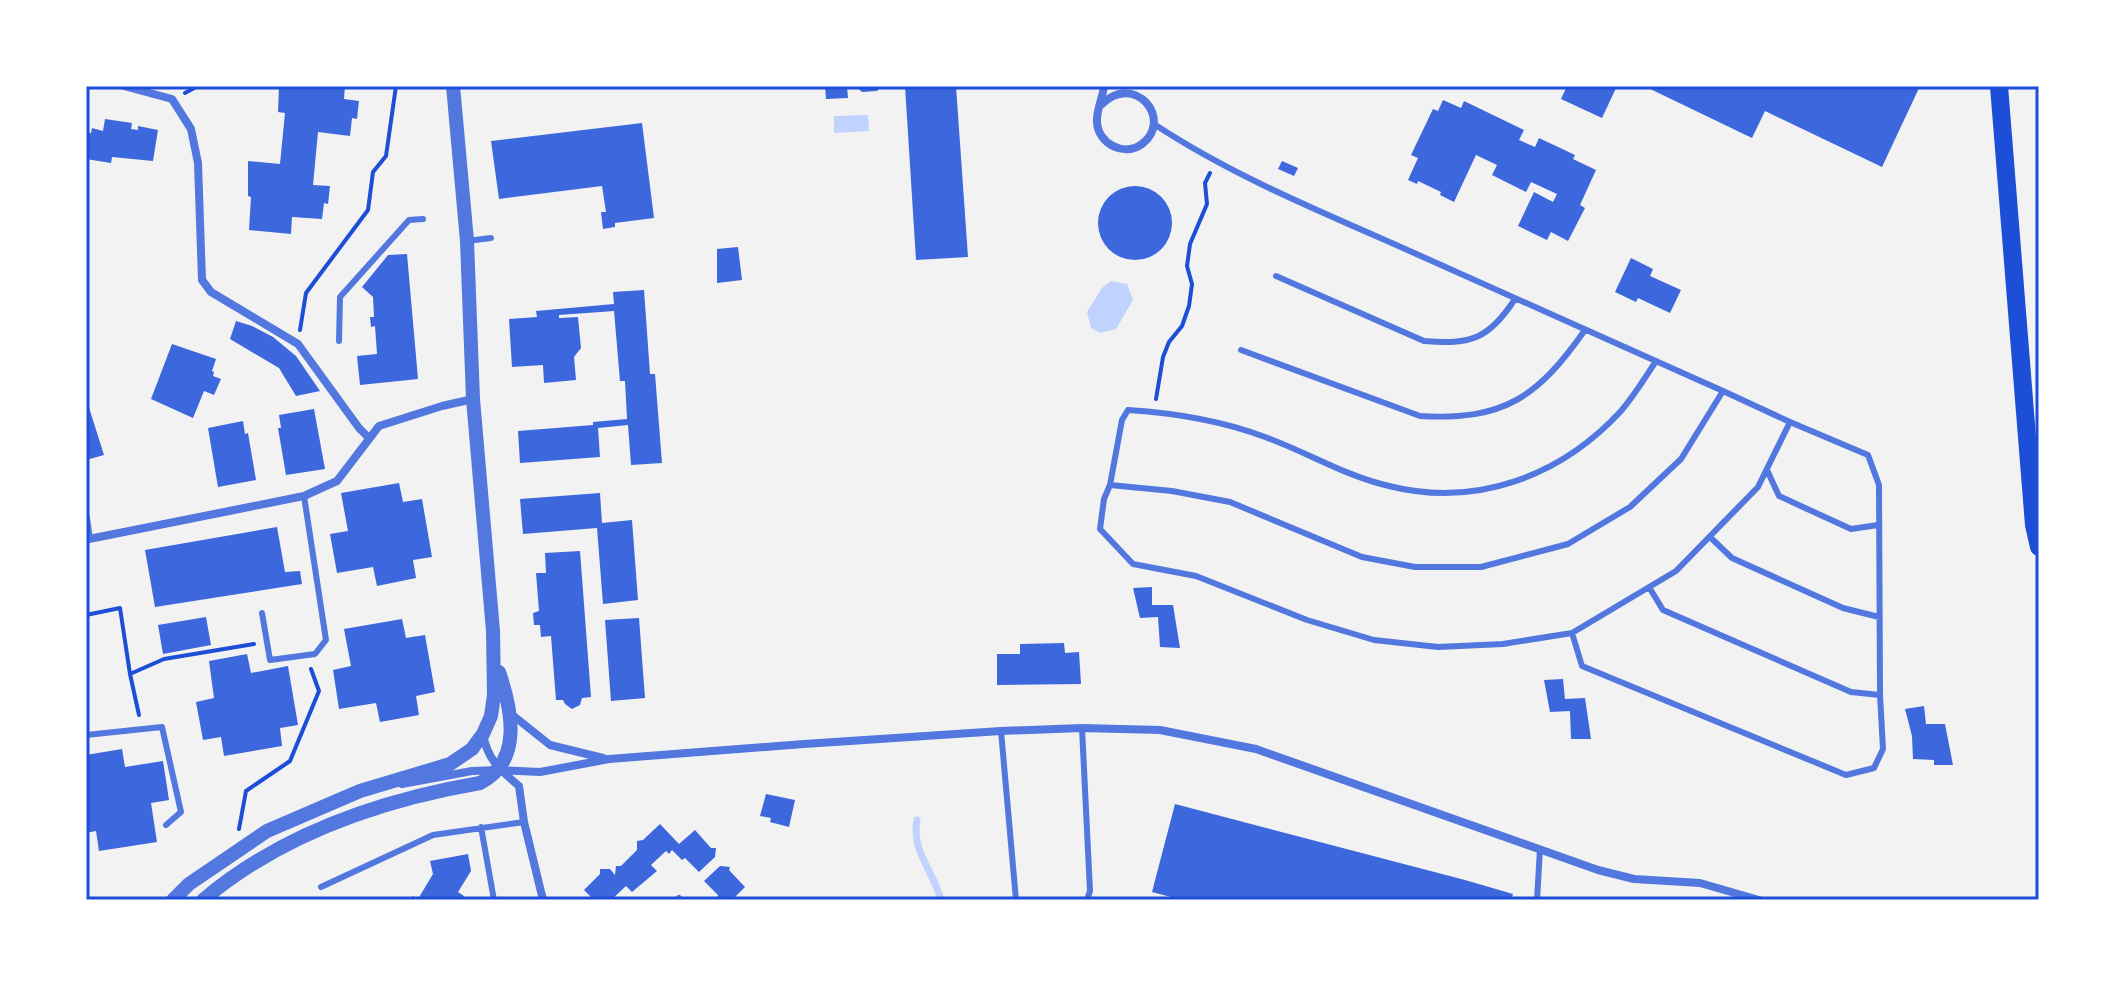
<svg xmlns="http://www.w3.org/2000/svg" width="2125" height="986" font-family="Inter,sans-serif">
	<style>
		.water { fill: #bfd3fe }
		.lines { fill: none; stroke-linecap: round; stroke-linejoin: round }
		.stream { stroke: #bfd3fe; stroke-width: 7 }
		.building { fill: #3d67dc }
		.path { stroke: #1d4ed8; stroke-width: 4 }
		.service { stroke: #5277de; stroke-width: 6 }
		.minor { stroke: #5277de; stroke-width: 8 }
		.tertiary { stroke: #5277de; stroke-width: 14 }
		.trunk { stroke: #1d4ed8; stroke-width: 18 }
		.neatline { fill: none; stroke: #1d4ed8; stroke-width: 3 }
	</style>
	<rect width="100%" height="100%" fill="#f2f2f2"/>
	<path class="water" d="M868 115 869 131 834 133V116Z
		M1111 281 1127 284 1133 300 1116 329 1100 333 1091 328 1087 312 1102 288Z"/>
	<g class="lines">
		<path class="stream" d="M917 820C911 851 934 872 941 900"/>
	</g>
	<path class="building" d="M279 86H345L344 99 359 101 357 119 352 118 350 136 318 132 313 185 330 186 328 204 324 203 322 219 292 217 291 234 249 230 251 197 248 196V161L280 164 285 113 278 112Z
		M825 86H847L848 98 826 99Z
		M856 86H882L877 91 862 92Z
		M905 86H956L968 257 916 260Z
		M1567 86H1617L1602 118 1561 99Z
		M1644 86H1920L1882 167 1765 111 1752 138Z
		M1443 100 1461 108 1464 101 1524 130 1519 140 1535 147 1539 138 1575 155 1573 159 1596 170 1580 205 1585 208 1568 241 1551 232 1547 240 1518 226 1534 192 1553 202 1557 194 1531 182 1526 192 1492 175 1497 165 1476 155 1454 202 1440 195 1441 192 1418 181 1417 184 1408 180 1418 158 1411 155 1433 109 1438 111Z
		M105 119 132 123 131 129 138 130V126L158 130 153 161 112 157 111 163 86 159V132L91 133 92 128 103 131Z
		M642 123 654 218 615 223V227L603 229 601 212H606L602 186 499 199 491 141Z
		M1282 161 1298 168 1294 176 1278 169Z
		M1098 223a37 37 0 1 1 74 0a37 37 0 1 1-74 0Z
		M738 247 742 280 717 283V249Z
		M407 254 418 379 360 385 357 356 377 354 375 326 371 327 370 317H374L373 297 362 287 388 255Z
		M1631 258 1653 269 1650 276 1681 290 1670 313 1638 298 1636 302 1615 292Z
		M644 290 650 374H655L662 463 631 465 628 425 598 428 600 457 520 463 518 431 593 425V422L627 419 625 381H620L614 311 559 315V318L578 317 581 348 574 357 576 380 544 383 543 365 512 367 509 319 537 317 536 311 614 304 613 292Z
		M236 321 252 326 273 337 296 356 320 391 296 396 279 368 230 339Z
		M172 344 216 359 212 371 214 372 213 376 221 379 214 395 204 391 193 418 151 399Z
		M86 398 104 455 86 460Z
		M314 409 325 469 286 475 278 428H281L279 415Z
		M243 421 245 434 248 433 256 480 218 487 208 428Z
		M399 483 403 502 422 499 432 557 413 560 416 578 377 586 373 567 337 573 330 534 348 531 341 493Z
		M600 493 602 523 632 520 638 600 603 604 597 528 523 534 520 499Z
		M277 527 285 572 300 571 302 584 155 607 145 550Z
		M580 551 591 697 582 698 580 705 572 709 565 704 563 700H556L551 636 541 637 540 625H534L533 613 539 611 536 573H546L545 553Z
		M1152 587V605H1173L1180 648 1160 647 1158 617 1140 618 1133 588Z
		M206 617 211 645 163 654 158 625Z
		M639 618 645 698 611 701 605 620Z
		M402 619 406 638 425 635 435 692 416 696 419 715 380 722 376 703 339 709 333 670 351 666 344 629Z
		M1064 643 1065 653 1079 652 1081 684 997 685V654H1020V644Z
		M247 654 251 673 288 666 298 725 280 728 282 746 224 756 221 737 203 740 196 702 214 698 209 661Z
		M1563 679 1565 699 1585 698 1591 739H1571L1570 711 1550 712 1544 680Z
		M1924 706 1926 724H1945L1953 765H1934V760L1913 759 1912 736 1905 709Z
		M122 749 125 767 163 761 169 800 151 803 157 842 99 851 96 831 86 833V755Z
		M766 794 795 800 789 827 770 822 771 818 760 816Z
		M1175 804 1465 880 1513 894 1511 900H1182L1152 892Z
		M660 824 679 844 695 830 711 848H716L715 857 699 872 685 858 682 860 672 850 669 854 666 851 651 865 657 871 632 892 626 886 611 900H594L584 890 600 874V869H610L615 875 616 866H621L637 850V841L643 840Z
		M468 854 471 871 458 892 464 896 461 900H410L413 896 418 899 433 874 430 861Z
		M720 866 730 867 729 870 745 887 732 900H717L718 895 704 881Z"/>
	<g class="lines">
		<path class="path" d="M185 93 198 86
			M300 330 306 293 368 210 373 172 386 156 396 86
			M1156 399 1163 357 1169 342 1182 326 1189 306 1192 284 1187 266 1190 244 1207 204 1205 183 1210 173
			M86 615 120 608 130 674
			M139 715 130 674 164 659 254 644
			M239 829 246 791 290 761 319 691 311 669"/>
		<path class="service" d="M1154 124C1228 173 1312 208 1394 244 1503 293 1614 342 1723 391L1681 459 1630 507 1568 544 1481 567H1415L1362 557 1230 502 1172 491 1110 485 1122 420 1128 410C1175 413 1220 420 1265 437 1307 452 1345 476 1389 486 1477 508 1561 476 1621 411 1634 396 1645 378 1656 361
			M467 241 491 238
			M1276 276 1424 341C1471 345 1489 339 1515 299
			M339 341 340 297 409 220 423 219
			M1241 350 1420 416C1504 421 1538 397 1585 330
			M1767 470 1779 496 1851 529 1878 525
			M1110 485 1104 499 1100 529 1133 564 1196 576 1307 620 1374 640 1438 647 1503 644 1572 633 1676 571 1758 487 1790 422 1723 391
			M1710 537 1732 558 1843 608 1879 617
			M1649 587 1663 610 1851 692 1880 695
			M262 613 270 660 315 654 326 640 304 496
			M1572 633 1582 666 1846 775 1874 768 1883 749 1880 695 1879 485 1868 455 1790 422
			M1082 728 1090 891 1087 900
			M86 730V735L162 727 181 812 166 825
			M1001 731 1016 900
			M481 827 494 900
			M321 887 433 835 524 822
			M677 900 679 898
			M1537 900 1540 849"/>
		<path class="minor" d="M124 86 172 99 191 129 198 163 202 280 211 292 298 344 359 428 369 438
			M1101 105C1135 71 1174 120 1142 144 1124 157 1098 144 1097 122 1096 111 1103 97 1104 86
			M86 518 89 539 304 496 337 481 379 426 442 406 473 399
			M510 713 550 745 603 758
			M483 734C487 759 500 770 519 786L524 822 543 900
			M402 784 472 771 499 770 540 772 609 759 804 744 1001 731 1082 728 1160 730 1256 749 1598 870 1634 879 1700 883 1759 900"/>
		<path class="tertiary" d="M173 900 189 884 267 831 360 791 450 764 472 749 483 734 491 716 494 695 493 631 473 399 467 241 453 86
			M203 900C281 834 381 800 480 783 523 761 512 710 499 672"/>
		<path class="trunk" d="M1999 86 2034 525 2039 547"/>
	</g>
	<rect width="2125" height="986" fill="none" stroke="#ffffff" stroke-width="176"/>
	<rect x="88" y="88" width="1949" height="810" class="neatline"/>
</svg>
